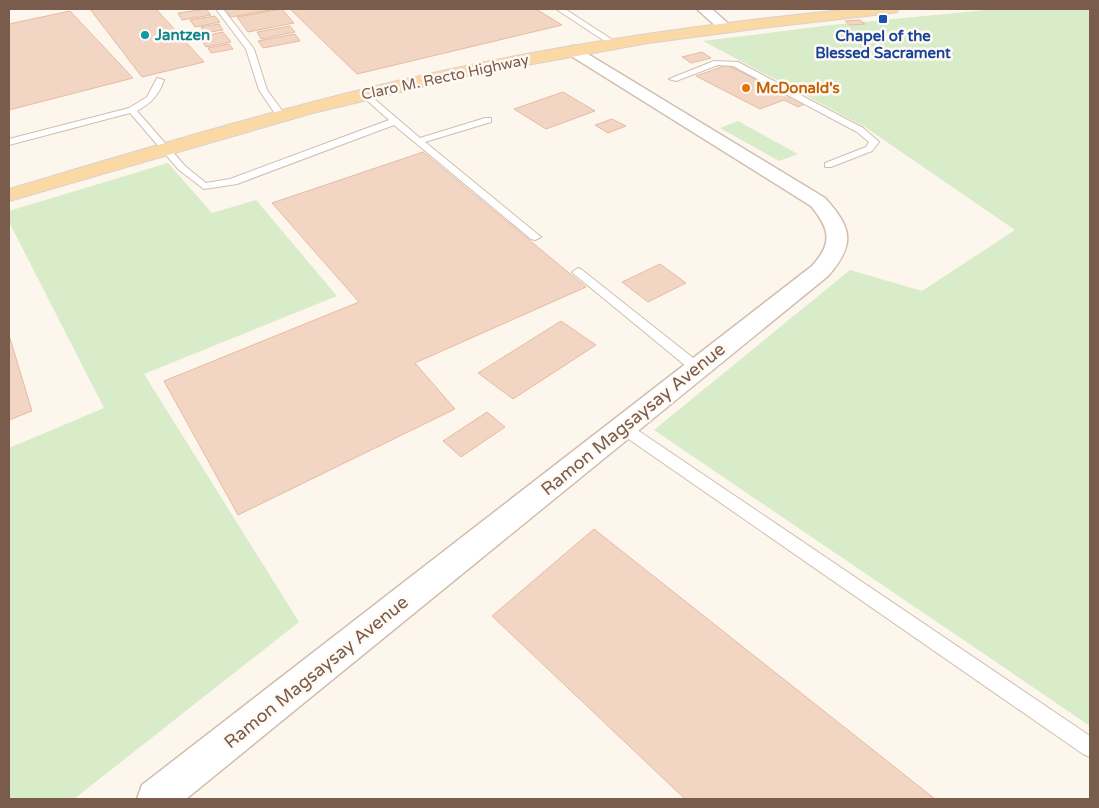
<svg xmlns="http://www.w3.org/2000/svg" width="1099" height="808" font-family="'Varela Round',sans-serif">
	<style>
		.green { fill: #d8ecc9 }
		.building { fill: #f3d5c3; stroke: #e6bba3 }
		.lines { fill: none; stroke-linecap: round; stroke-linejoin: round }
		.lane-casing { stroke: #d1beb0; stroke-width: 2 }
		.street-casing { stroke: #d1beb0; stroke-width: 3 }
		.primary-casing { stroke: #dad1cd; stroke-width: 2 }
		.lane { fill: #fff; fill-rule: evenodd }
		.street { fill: #fff; fill-rule: evenodd }
		.primary { fill: #fbd9a5; fill-rule: evenodd }
		.transit-dot { fill: #1a4fb4; stroke: #fffaf3; stroke-width: 2 }
		.culture-dot { fill: #0f9aa8; stroke: #fffaf3; stroke-width: 2 }
		.food-dot { fill: #e8710a; stroke: #fffaf3; stroke-width: 2 }
		.labels { text-anchor: middle; dominant-baseline: central; stroke-width: 5; stroke-linejoin: round; paint-order: stroke }
		.far-culture-label { font-size: 15px; font-weight: bold; fill: #0d838f; stroke: #fffaf3; text-anchor: start }
		.far-transit-label { font-size: 15px; font-weight: bold; fill: #164399; stroke: #fffaf3 }
		.far-street-label { font-size: 15px; fill: #7a5c4d; stroke: #fffaf3 }
		.far-food-label { font-size: 15px; font-weight: bold; fill: #c56008; stroke: #fffaf3; text-anchor: start }
		.street-label { font-size: 18px; fill: #7a5c4d; stroke: #fffaf3 }
	</style>
	<rect width="100%" height="100%" fill="#fdf6ec"/>
	<path class="green" d="M997 9H1090V726L654 430 850 270 922 291 1015 230 865 127 703 41 831 25Z
		M738 121 798 154 779 161 720 128Z
		M168 163 212 213 256 200 337 296 144 374 299 622 74 799H9V448L104 408 9 222V211Z"/>
	<path class="building" d="M90 9H156L204 62 142 77Z
		M206 9 211 15 182 20 178 13Z
		M225 9H276L231 17Z
		M282 9 294 23 248 32 237 17Z
		M290 9H536L562 25 357 74Z
		M70 11 133 78 9 110V24Z
		M215 16 220 22 195 27 190 20Z
		M860 20 865 24 850 25 845 21Z
		M219 24 223 30 204 33 201 27Z
		M290 26 295 32 261 39 257 32Z
		M223 32 231 42 206 47 199 37Z
		M295 34 300 41 263 48 258 41Z
		M229 44 233 49 211 53 208 48Z
		M702 52 711 58 691 63 682 57Z
		M727 65 805 104 798 107 784 100 760 109 696 76Z
		M563 92 595 111 546 129 514 109Z
		M612 119 626 126 608 133 595 125Z
		M423 152 586 287 415 363 455 409 238 515 164 381 359 302 272 203Z
		M660 264 686 283 648 302 622 282Z
		M561 321 596 345 513 399 478 373Z
		M9 335 32 411 9 420Z
		M487 412 505 427 461 457 443 441Z
		M594 529 935 799H685L492 616Z"/>
	<g class="lines">
		<defs>
			<path id="lane" d="M216 9H223L254 49 267 90 286 116 284 118H278L259 90 246 49Z
				M556 9H565L619 44 612 46Z
				M714 61 738 62 863 128 879 142 872 151 831 167H825V163L866 147 869 142 857 132 733 66 718 65 676 81 669 79Z
				M157 78 164 80C159 95 151 103 137 111L185 166 206 183 230 179 389 120 362 96 361 94 365 91 420 138 485 118H491V122L425 142 541 237 535 240 531 239 394 125 237 184 204 189 179 170 130 113 9 145V139L129 108 147 97Z
				M578 268 582 270 702 365 704 368 702 371H692L574 274 572 272Z
				M622 422 627 423 1090 736V757L1083 754 617 431 615 427 617 423Z"/>
			<path id="street" d="M697 9H712L732 27 730 30H720Z
				M573 46 578 48 825 198C852 228 856 244 828 276L186 799H137L142 785 812 266C833 243 830 229 811 206L568 54 565 51 568 48Z"/>
			<path id="primary" d="M852 9H899L897 12 892 13 770 27 648 43 467 76 313 113 9 201V189C141 150 272 110 406 79 553 45 702 24 852 9Z"/>
		</defs>
		<use href="#lane" class="lane-casing"/>
		<use href="#street" class="street-casing"/>
		<use href="#primary" class="primary-casing"/>
		<use href="#lane" class="lane"/>
		<use href="#street" class="street"/>
		<use href="#primary" class="primary"/>
	</g>
	<rect class="transit-dot" x="878" y="14" width="10" height="10" rx="2.5"/>
	<circle class="culture-dot" cx="145" cy="35" r="5"/>
	<circle class="food-dot" cx="746" cy="88" r="5"/>
	<g class="labels">
		<g class="far-culture-label">
			<text x="155" y="35">Jantzen</text>
		</g>
		<g class="far-transit-label">
			<text x="883" y="36">Chapel of the<tspan x="883" dy="17">Blessed Sacrament</tspan></text>
		</g>
		<g class="far-street-label">
			<text transform="translate(445 77) rotate(-12)">Claro M. Recto Highway</text>
		</g>
		<g class="far-food-label">
			<text x="756" y="88">McDonald's</text>
		</g>
		<g class="street-label">
			<text transform="translate(633 419) rotate(-39)">Ramon Magsaysay Avenue</text>
			<text transform="translate(316 672) rotate(-39)">Ramon Magsaysay Avenue</text>
		</g>
	</g>
	<rect width="1099" height="808" fill="none" stroke="#7a5c4d" stroke-width="20"/>
</svg>
